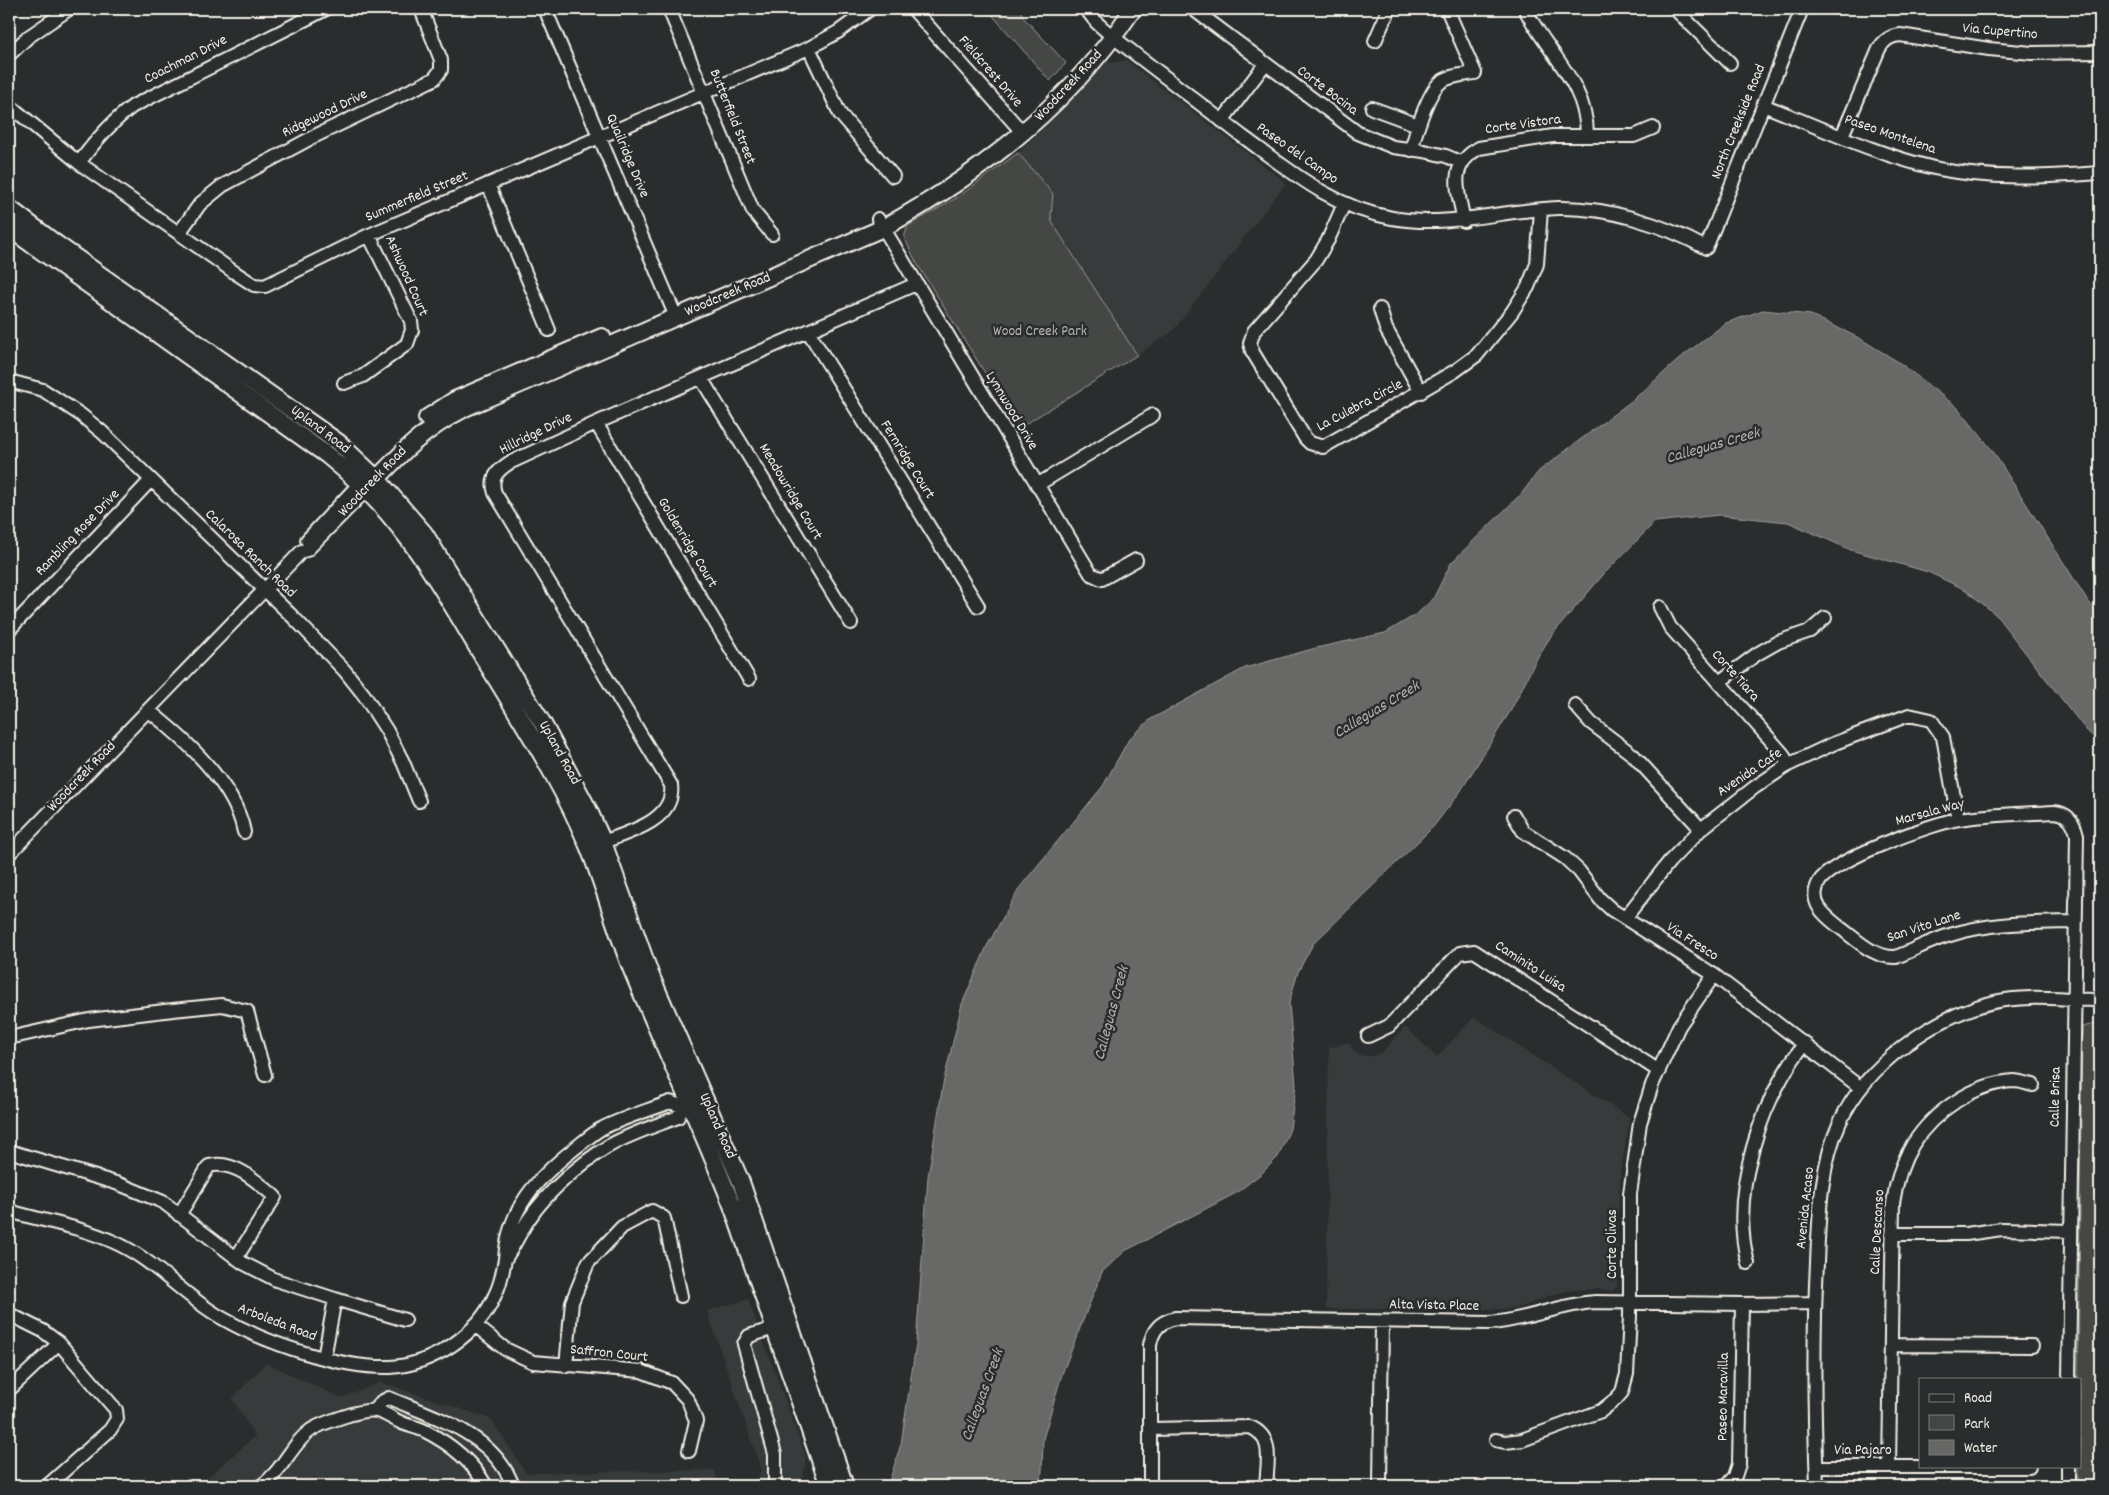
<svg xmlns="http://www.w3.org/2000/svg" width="2109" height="1495" font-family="Dekko,sans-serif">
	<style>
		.built { fill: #373a3a }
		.green { fill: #444645; stroke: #9c9c96 }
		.water { fill: #676866; stroke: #9f9f9a }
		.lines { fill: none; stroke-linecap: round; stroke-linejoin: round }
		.minor-casing { stroke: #f4f1e8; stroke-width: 16 }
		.major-casing { stroke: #f4f1e8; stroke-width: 20 }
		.minor { stroke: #2a2d2e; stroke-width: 12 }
		.major { stroke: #2a2d2e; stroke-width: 16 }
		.labels { text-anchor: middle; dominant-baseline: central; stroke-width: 5; stroke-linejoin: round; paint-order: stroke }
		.street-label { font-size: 15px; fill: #f4f1e8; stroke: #2a2d2e }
		.park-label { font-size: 15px; fill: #b6b5af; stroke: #2a2d2e }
		.water-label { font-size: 16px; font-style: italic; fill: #b5b3ae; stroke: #2a2d2e }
	</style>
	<rect width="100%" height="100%" fill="#2a2d2e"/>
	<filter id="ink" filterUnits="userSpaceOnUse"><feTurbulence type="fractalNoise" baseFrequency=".02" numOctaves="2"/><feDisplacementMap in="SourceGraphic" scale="10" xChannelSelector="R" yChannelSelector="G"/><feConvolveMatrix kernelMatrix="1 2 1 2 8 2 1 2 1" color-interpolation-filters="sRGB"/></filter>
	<g filter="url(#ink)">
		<path class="built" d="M1107 60 1110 63 1126 60 1286 183 1173 331 1137 355 1052 222 1051 215 1053 194 1018 153 1060 111Z
			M1474 1017 1630 1118 1621 1169 1618 1217 1617 1286 1612 1291 1598 1289 1573 1290 1550 1295 1525 1306 1506 1309H1326L1329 1048 1349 1042 1353 1050 1362 1056H1372L1382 1052 1405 1027 1437 1057Z
			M748 1299 806 1457 801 1486H757L761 1468 707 1311Z
			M266 1363 341 1398 381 1382 491 1419 526 1473 715 1470 718 1486H198L255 1436 232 1399Z"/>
		<path class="green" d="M987 9H1020L1023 17 1066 63 1050 81Z
			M1018 153 1053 194 1051 215 1052 222 1137 355 1019 428 916 262 904 237 908 226 958 197Z
			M2099 1011 2100 1486H2077V1466H2080V1379H2078L2082 1027 2095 1024Z"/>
		<path class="water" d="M1763 310 1811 315 1859 338 1900 363 1958 408 1992 450 2088 601 2100 616V743L2086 730 1995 614 1966 590 1928 572 1851 550 1788 522 1719 515 1655 522 1603 575 1551 636 1537 658 1511 710 1460 792 1433 827 1313 944 1298 972 1289 1003 1296 1085 1290 1129 1278 1157 1262 1173 1236 1193 1125 1251 1102 1272 1062 1374 1043 1439 1042 1472 1038 1486H888L901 1444 916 1344 928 1177 943 1084 962 1004 987 946 1020 887 1103 786 1129 739 1151 719 1245 668 1316 648 1385 633 1417 614 1433 599 1451 563 1522 493 1539 471 1634 399 1684 355 1726 323Z"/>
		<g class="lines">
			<defs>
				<path id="minor" d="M545 9 676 317
					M669 9 753 211 772 234
					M913 9 1023 133
					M1086 9 1097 23 1113 37C1156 70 1199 103 1242 136 1289 170 1333 208 1392 218 1449 228 1502 210 1558 208 1608 207 1662 224 1706 248L1802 9
					M1193 9 1358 133 1393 147 1424 151 1446 156 1460 162
					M1525 9C1547 53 1587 83 1587 135
					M1675 9 1730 63
					M1375 41 1389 9
					M809 48 840 114 893 176
					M9 55 28 37 69 9
					M9 105 79 163 234 272 254 285 265 286 369 235 809 48 838 32 870 9
					M1763 105C1819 127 1875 154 1934 168 1988 180 2046 177 2100 173
					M1372 108 1418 125
					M1222 121 1265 64
					M1842 136 1879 49C1884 40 1890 36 1900 35L1989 49 2032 53 2100 52
					M1411 150C1415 135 1428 91 1441 82 1450 75 1464 75 1475 73L1447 9
					M79 163C95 141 111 122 133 106L326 9
					M488 184 549 330
					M1344 204 1328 240 1316 260 1254 331 1250 343 1252 351 1305 438 1310 443 1323 447 1455 371 1477 355 1512 312 1528 287 1537 264 1541 210
					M878 219 1091 574 1102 579 1136 560
					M1464 221C1458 190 1447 166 1479 148L1553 136H1634L1653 128
					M179 233 200 204 222 186 315 136 434 79 441 70V60L421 9
					M1380 309 1386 329 1421 392
					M808 331 978 606
					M701 378 851 623
					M9 381 43 390 81 415 102 432 296 620 345 671 364 695 387 731 403 762 419 801
					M344 383 363 376 407 344 412 330 411 321 369 235
					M596 423 749 679
					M1037 485 1153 415
					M307 540 360 483
					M1660 607 1670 627 1783 754 1788 765
					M9 630 150 481
					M1719 682 1757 654 1778 642 1810 631 1825 618
					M1575 705 1591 723 1633 755 1701 829
					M148 710C185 739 235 784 244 832
					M1514 816 1523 831 1565 858 1579 871 1600 899 1612 910 1714 975 1861 1088
					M595 845C622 834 676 823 671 785L495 493C490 478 497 471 509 463L596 423 916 284
					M9 854 302 551 307 550 366 490
					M1625 918 1669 862 1701 829 1755 787 1788 765 1835 743 1909 715 1931 720 1943 737 1958 819
					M1368 1036 1389 1026 1460 953 1474 951 1659 1071
					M9 1038 89 1020 173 1010 222 1005 247 1011 265 1075
					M670 1102 683 1107 678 1117C655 1126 629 1134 607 1147 580 1164 546 1193 529 1219 520 1232 514 1246 505 1259 508 1209 536 1179 574 1149 582 1143 590 1136 599 1130 616 1120 650 1110 670 1102Z
					M9 1151 119 1184 163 1202 243 1263 276 1280 335 1299 324 1358
					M9 1211C43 1221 81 1227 114 1242 155 1260 183 1296 222 1318 265 1343 341 1369 391 1367 433 1364 478 1335 495 1295 501 1284 503 1271 505 1259
					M179 1215 209 1166C233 1159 258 1182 275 1197L236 1258
					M1892 1234H1966L2002 1229 2070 1231
					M1748 1263C1729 1193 1761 1099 1805 1043
					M335 1299 405 1320
					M9 1314 43 1331 59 1343 116 1410 117 1419 110 1430 47 1486
					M475 1325 505 1349 533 1362 641 1371 672 1383 688 1400 696 1421 689 1451
					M1892 1345 2032 1346
					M566 1366 572 1302 588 1263 622 1227 652 1211 664 1218 681 1296
					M2069 1379 2077 835C2074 822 2068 813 2054 812 2023 814 1990 814 1959 819 1933 823 1831 860 1819 882 1808 902 1824 915 1838 926 1856 939 1873 958 1896 957 1914 950 1932 940 1950 935 1991 922 2033 923 2075 922
					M9 1390 59 1343
					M376 1410 381 1402 389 1398C436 1418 494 1434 513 1486
					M1151 1429 1250 1427C1275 1437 1267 1464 1266 1486
					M1496 1440 1505 1442 1522 1440 1601 1411 1616 1399 1622 1392 1627 1374 1630 1316V1194L1640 1123 1652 1085 1679 1026 1714 975
					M1817 1467H2029
					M1889 1467 1893 1203C1896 1182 1902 1162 1913 1144 1934 1111 1975 1083 2014 1081 2021 1081 2027 1084 2033 1085
					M261 1486C282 1472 292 1443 311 1430 322 1423 364 1408 376 1411 384 1412 393 1419 400 1422 408 1426 417 1427 425 1431 451 1444 472 1461 486 1486
					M775 1486V1454L744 1344 749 1336 781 1326
					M1150 1486V1345C1153 1329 1160 1322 1175 1318L1490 1323C1526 1321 1559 1304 1595 1302L1742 1304 1815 1303
					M1380 1486 1382 1322
					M1726 1486 1735 1476 1739 1464 1742 1304
					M1817 1486C1814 1412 1813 1337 1817 1263 1819 1215 1820 1166 1840 1122 1867 1064 1934 1016 1994 1002 2028 994 2066 1000 2100 1000
					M2068 1486V1466"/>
				<path id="major" d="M9 208 55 243 339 443 377 479 424 533 543 724 588 809 603 842 650 974 741 1182 845 1486
					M9 228 327 455C354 477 379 501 400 528 435 572 462 623 491 670 526 728 563 785 589 848 605 888 616 930 632 970 665 1049 701 1126 732 1205L829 1486
					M427 418 455 400 602 337
					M370 486C403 451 423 430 467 407L883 228C981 174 1070 103 1133 9"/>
			</defs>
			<use href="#minor" class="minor-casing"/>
			<use href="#major" class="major-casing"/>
			<use href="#minor" class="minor"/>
			<use href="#major" class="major"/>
		</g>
	</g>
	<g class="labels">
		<g class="street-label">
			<text transform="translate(2000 32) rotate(5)">Via Cupertino</text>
			<text transform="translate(186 60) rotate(-27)">Coachman Drive</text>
			<text transform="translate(990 72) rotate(49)">Fieldcrest Drive</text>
			<text transform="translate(1069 86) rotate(-47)">Woodcreek Road</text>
			<text transform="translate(1327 91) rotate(37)">Corte Bocina</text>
			<text transform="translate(325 114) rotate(-26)">Ridgewood Drive</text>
			<text transform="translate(732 117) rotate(68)">Butterfield Street</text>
			<text transform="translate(1739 122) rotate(-68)">North Creekside Road</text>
			<text transform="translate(1523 125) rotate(-8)">Corte Vistora</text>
			<text transform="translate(1890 135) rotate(19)">Paseo Montelena</text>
			<text transform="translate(1297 154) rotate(35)">Paseo del Campo</text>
			<text transform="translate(627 156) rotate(67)">Quailridge Drive</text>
			<text transform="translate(417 197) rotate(-23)">Summerfield Street</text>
			<text transform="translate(406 276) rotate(66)">Ashwood Court</text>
			<text transform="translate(728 295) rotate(-23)">Woodcreek Road</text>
			<text transform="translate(1360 406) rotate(-28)">La Culebra Circle</text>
			<text transform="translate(1011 411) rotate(59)">Lynnwood Drive</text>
			<text transform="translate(320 430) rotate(37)">Upland Road</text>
			<text transform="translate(536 434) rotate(-26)">Hillridge Drive</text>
			<text transform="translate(907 460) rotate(58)">Fernridge Court</text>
			<text transform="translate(373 482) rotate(-46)">Woodcreek Road</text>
			<text transform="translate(790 492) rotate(59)">Meadowridge Court</text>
			<text transform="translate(78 533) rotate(-46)">Rambling Rose Drive</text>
			<text transform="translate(687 543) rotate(59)">Goldenridge Court</text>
			<text transform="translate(250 554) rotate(44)">Calarosa Ranch Road</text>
			<text transform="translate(1735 676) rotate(48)">Corte Tiara</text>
			<text transform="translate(559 753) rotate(61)">Upland Road</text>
			<text transform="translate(1750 773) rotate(-34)">Avenida Cafe</text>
			<text transform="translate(82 777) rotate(-46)">Woodcreek Road</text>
			<text transform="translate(1930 813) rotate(-15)">Marsala Way</text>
			<text transform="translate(1924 927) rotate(-18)">San Vito Lane</text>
			<text transform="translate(1692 942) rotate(33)">Via Fresco</text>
			<text transform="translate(1530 967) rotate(33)">Caminito Luisa</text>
			<text transform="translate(2056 1097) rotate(-89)">Calle Brisa</text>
			<text transform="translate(717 1126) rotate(66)">Upland Road</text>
			<text transform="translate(1806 1208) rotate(-84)">Avenida Acaso</text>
			<text transform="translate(1878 1232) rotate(-87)">Calle Descanso</text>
			<text transform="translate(1613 1244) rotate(-90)">Corte Olivas</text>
			<text transform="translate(1434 1306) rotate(1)">Alta Vista Place</text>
			<text transform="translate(277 1323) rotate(21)">Arboleda Road</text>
			<text transform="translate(609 1354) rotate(6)">Saffron Court</text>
			<text transform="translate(1724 1397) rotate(-89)">Paseo Maravilla</text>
			<text x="1863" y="1451">Via Pajaro</text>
		</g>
		<g class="park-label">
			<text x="1040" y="332">Wood Creek Park</text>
		</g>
		<g class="water-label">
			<text transform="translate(1713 446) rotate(-16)">Calleguas Creek</text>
			<text transform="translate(1377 710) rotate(-31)">Calleguas Creek</text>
			<text transform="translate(1112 1013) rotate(-75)">Calleguas Creek</text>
			<text transform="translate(983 1395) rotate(-70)">Calleguas Creek</text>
		</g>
	</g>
	<rect width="2109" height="1495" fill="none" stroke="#2a2d2e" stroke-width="30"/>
	<rect x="15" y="15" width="2079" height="1465" fill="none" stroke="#f4f1e8" stroke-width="2" filter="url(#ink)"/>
	<rect x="1919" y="1378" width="162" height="90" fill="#2a2d2e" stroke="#7b7b78"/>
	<rect x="1929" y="1394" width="25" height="8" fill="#2a2d2e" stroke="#7b7b78"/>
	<text x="1964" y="1402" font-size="15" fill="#f4f1e8">Road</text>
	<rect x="1929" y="1415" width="25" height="15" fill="#444645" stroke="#7b7b78"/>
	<text x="1964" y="1428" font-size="15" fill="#f4f1e8">Park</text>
	<rect x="1929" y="1440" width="25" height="15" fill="#676866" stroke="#7b7b78"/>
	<text x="1964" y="1452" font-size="15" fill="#f4f1e8">Water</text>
</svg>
